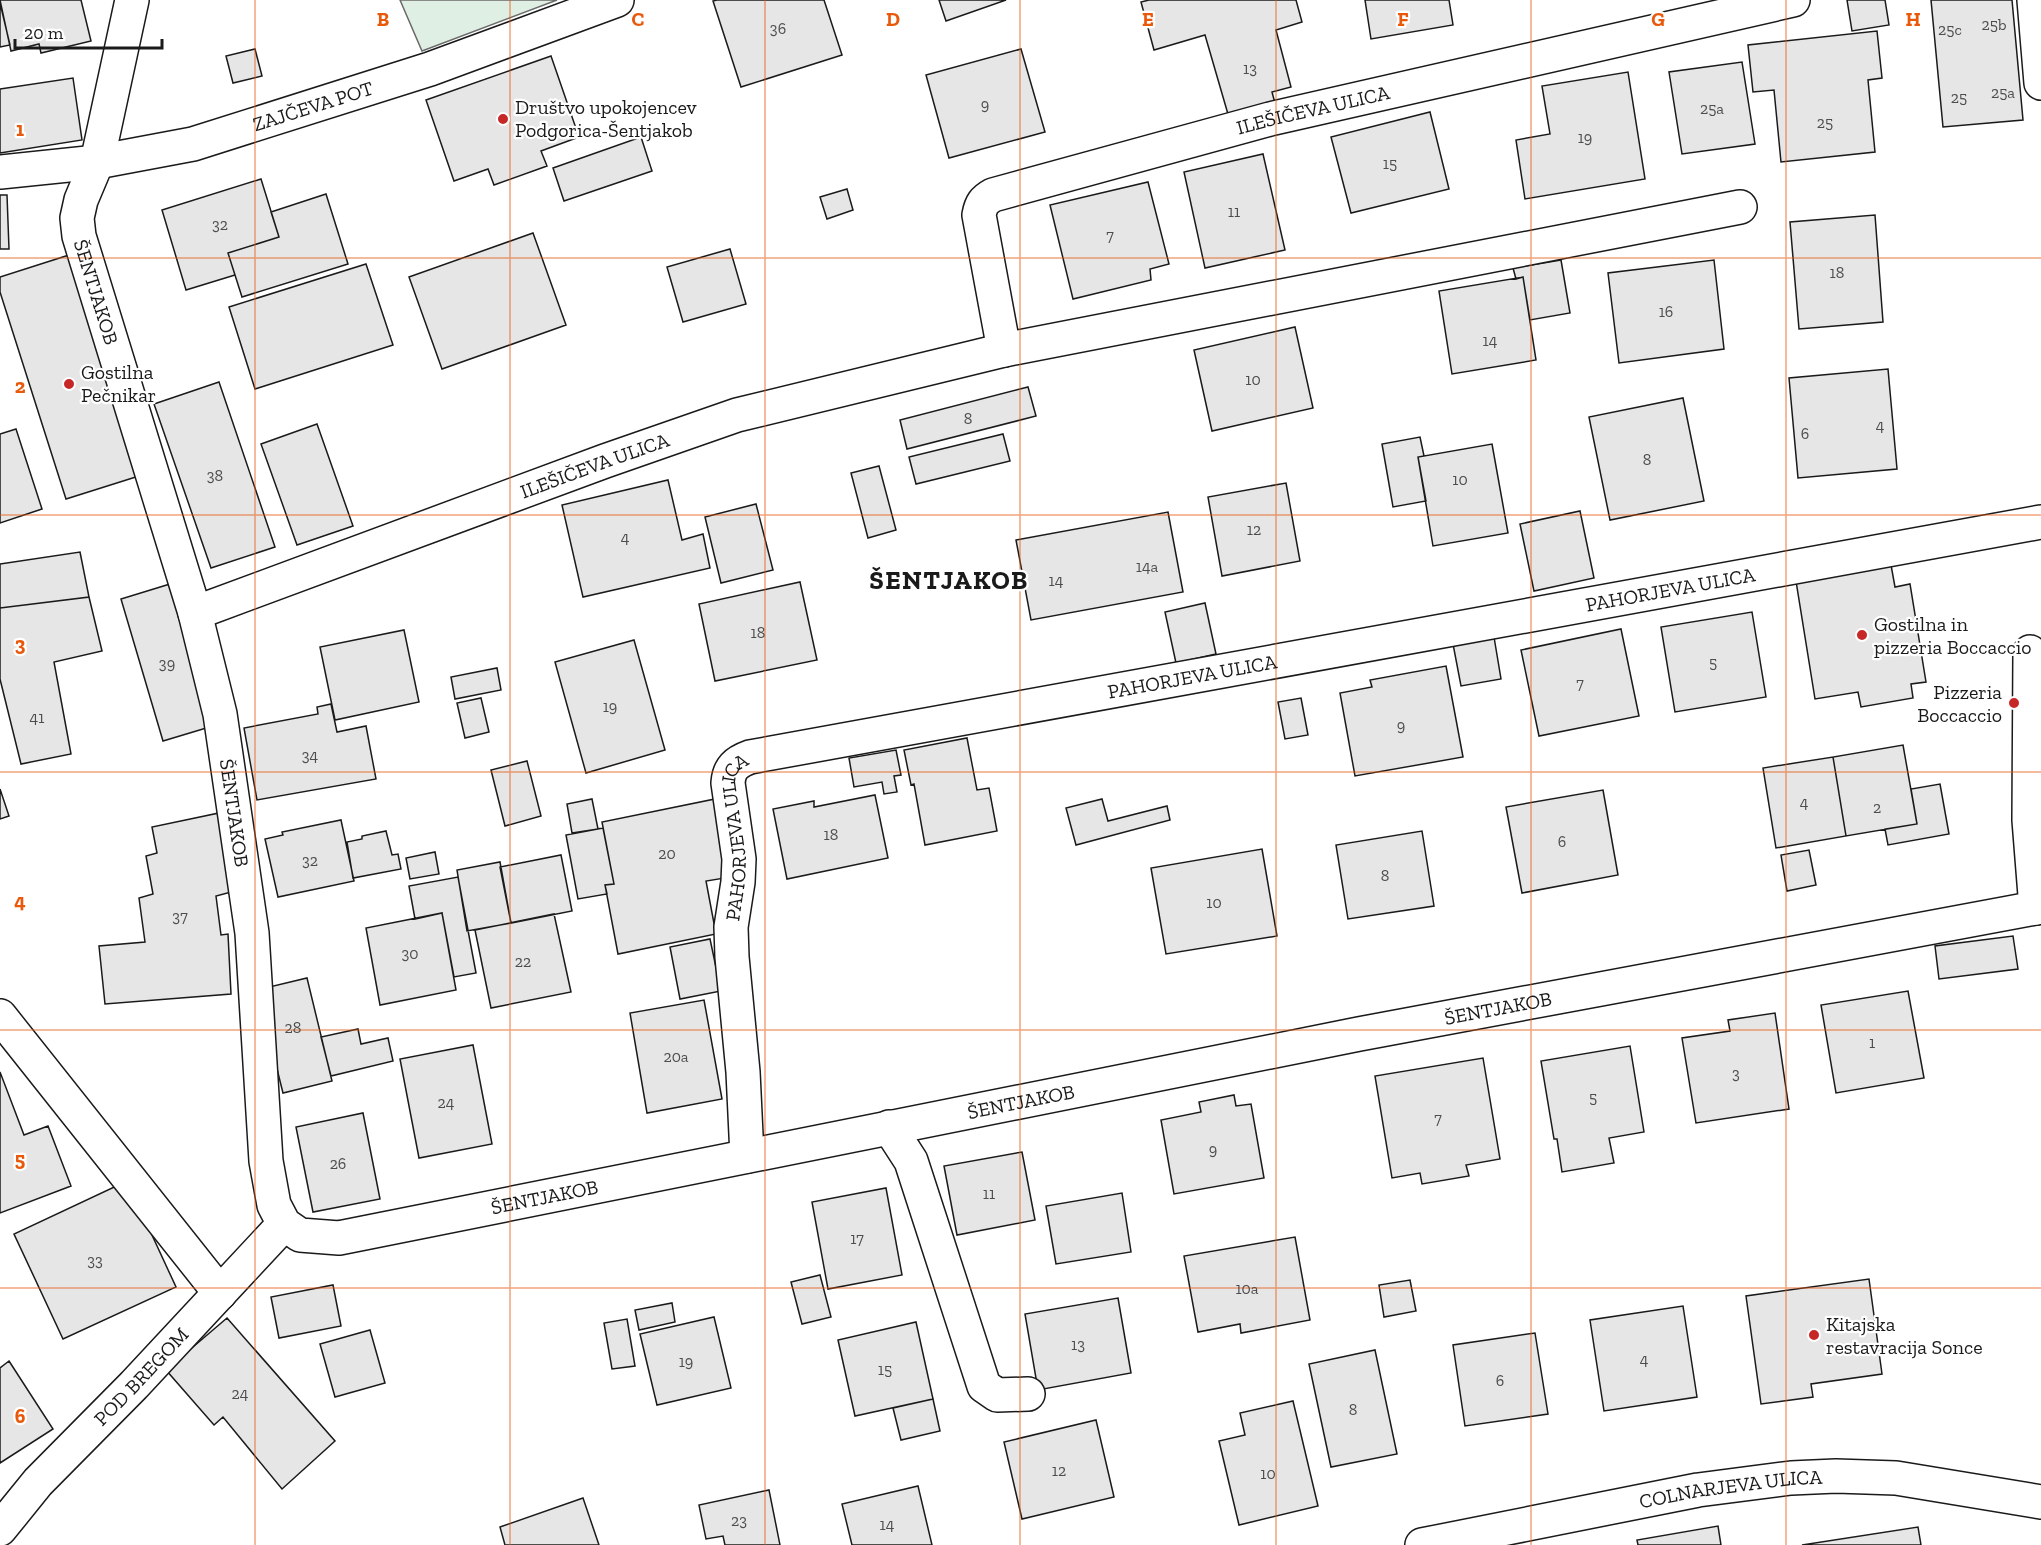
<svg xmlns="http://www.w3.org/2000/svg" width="2041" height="1545" font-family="'Zilla Slab',serif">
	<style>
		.green { fill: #e0efe3; stroke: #6a6a6a; stroke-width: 1.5 }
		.building { fill: #e6e6e6; stroke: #1a1a1a; stroke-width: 1.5 }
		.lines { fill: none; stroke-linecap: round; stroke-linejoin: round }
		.minor-casing { stroke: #1a1a1a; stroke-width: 36 }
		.minor { stroke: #fff; stroke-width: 33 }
		.grid { fill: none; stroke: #e8590c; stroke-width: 1.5; stroke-opacity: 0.55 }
		.poi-dot { fill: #c62828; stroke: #fff; stroke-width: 2 }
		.labels { text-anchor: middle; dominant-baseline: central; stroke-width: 4.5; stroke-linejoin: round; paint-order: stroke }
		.number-label { font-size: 16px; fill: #4d4d4d }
		.street-label { font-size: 20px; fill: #1a1a1a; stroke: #fff }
		.poi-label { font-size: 20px; fill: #1a1a1a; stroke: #fff; text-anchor: start }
		.district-label { font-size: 26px; font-weight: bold; letter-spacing: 1.5px; fill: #1a1a1a; stroke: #fff }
		.grid-label { font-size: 20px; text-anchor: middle; font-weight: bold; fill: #e8590c; stroke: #fff; stroke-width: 4.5; stroke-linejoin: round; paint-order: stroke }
	</style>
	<rect width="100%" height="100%" fill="#fff"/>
	<path class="green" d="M400 0H557L422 51Z"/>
	<path class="building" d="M0 0H81L91 41 41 53 39 44 11 51Z
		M717 0H824L842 55 741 87 713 1Z
		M939 0H1006L946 21Z
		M1149 0H1296L1302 22 1276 30 1291 87 1272 92 1276 107 1230 121 1205 35 1154 50 1141 2Z
		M1365 0H1449L1453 25 1371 39Z
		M1847 0H1885L1889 25 1852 31Z
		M1931 0H2012L2023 120 1943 127Z
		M0 3 10 45 0 47Z
		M1877 31 1882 78 1868 80 1875 152 1781 162 1774 90 1753 92 1748 45Z
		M255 49 262 76 233 83 226 56Z
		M1021 49 1045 132 949 158 926 75Z
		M551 56 579 137 541 151 547 166 494 185 488 169 454 181 426 100Z
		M1742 62 1755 144 1682 154 1669 72Z
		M1628 72 1645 179 1525 199 1516 140 1550 134 1542 86Z
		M73 78 82 140 0 153V89Z
		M1430 112 1449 189 1351 213 1331 137Z
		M641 137 652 171 564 201 553 168Z
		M1263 154 1285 250 1205 268 1184 172Z
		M261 179 279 237 228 253 235 275 186 290 162 210Z
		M1148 182 1169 264 1150 269 1151 280 1073 299 1050 205Z
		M847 189 853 210 827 219 820 197Z
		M326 194 348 264 242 297 228 253 279 237 271 212Z
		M0 195H7L9 249H0Z
		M1875 215 1883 322 1799 329 1790 222Z
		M533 233 566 325 442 369 409 277Z
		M730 249 746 304 683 322 667 267Z
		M69 255 139 476 66 499 0 292V277Z
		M1561 260 1570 313 1530 320 1523 277 1516 279 1513 268Z
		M1714 260 1724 349 1619 363 1608 273Z
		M366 264 393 345 255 389 229 307Z
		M1523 277 1536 360 1452 374 1439 291Z
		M1295 327 1313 408 1212 431 1194 350Z
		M1888 369 1897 469 1798 478 1789 378Z
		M219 382 275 547 211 568 154 404Z
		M1028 387 1036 416 907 449 900 420Z
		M1683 398 1704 501 1610 520 1589 417Z
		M317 424 353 526 297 545 261 444Z
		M16 429 42 509 0 523V434Z
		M1003 434 1010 461 916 484 909 457Z
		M1420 437 1424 456 1418 457 1426 501 1393 507 1382 444Z
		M1492 444 1508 533 1433 546 1418 457Z
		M879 466 896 530 868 538 851 473Z
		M668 480 682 540 703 534 710 568 583 597 562 505Z
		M1286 483 1300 561 1222 576 1208 497Z
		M756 504 773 570 721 583 705 517Z
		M1580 511 1594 578 1534 591 1520 524Z
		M1168 512 1183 592 1031 620 1016 540Z
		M80 552 89 597 0 608V564Z
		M1891 565 1895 587 1910 584 1926 682 1911 684 1913 698 1861 707 1858 692 1815 699 1796 581Z
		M800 582 817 660 715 681 699 604Z
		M170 584 213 726 163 741 121 599Z
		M89 597 102 651 54 662 71 754 21 764 0 679V608Z
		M1205 603 1216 654 1176 663 1165 612Z
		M1752 612 1766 697 1675 712 1661 627Z
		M1621 629 1639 716 1539 736 1521 650Z
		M404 630 419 702 335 720 320 647Z
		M1494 637 1501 679 1461 686 1453 644Z
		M634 640 665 750 586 773 555 662Z
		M1446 666 1463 757 1355 776 1340 693 1372 687 1370 680Z
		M497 668 501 690 455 699 451 677Z
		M481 698 489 732 465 738 457 703Z
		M1301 698 1308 735 1285 739 1278 702Z
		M331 704 337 732 366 726 376 779 257 800 244 728 318 714 317 707Z
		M967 738 977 790 989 788 997 831 925 845 914 784 911 785 904 750Z
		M1903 745 1917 824 1846 836 1833 757Z
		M896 750 901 775 894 776 897 792 884 794 882 782 854 787 849 758Z
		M1833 757 1846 836 1776 848 1763 768Z
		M527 761 541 816 505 826 491 770Z
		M1940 784 1949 834 1888 845 1885 829 1917 824 1911 789Z
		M0 789 9 816 0 819Z
		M1603 790 1618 875 1522 893 1506 807Z
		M875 795 888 858 787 879 773 809 814 801V807Z
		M592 799 598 829 572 833 567 804Z
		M715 799 731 877 706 881 716 934 618 954 605 885 614 884 602 822Z
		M1102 799 1108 821 1167 806 1170 820 1076 845 1066 808Z
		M219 813 235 891 216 896 221 935 228 934 231 994 105 1004 99 946 145 942 139 898 153 894 146 856 157 853 152 827Z
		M341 820 354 881 278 897 265 839 283 835 282 832Z
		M603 828 614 884 605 885 607 894 578 899 566 835Z
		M386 831 392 855 398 854 401 869 353 878 347 842 362 839V836Z
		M1422 831 1434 906 1348 919 1336 845Z
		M1262 849 1277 936 1166 954 1151 868Z
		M1809 850 1816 885 1787 891 1781 855Z
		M435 852 439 874 410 879 406 858Z
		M561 855 572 911 511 923 500 867Z
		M500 862 511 923 467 931 457 870Z
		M458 877 476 973 454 977 442 913 415 919 409 886Z
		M442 913 456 990 380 1005 366 928Z
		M554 914 571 992 491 1008 475 930Z
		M2013 936 2018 969 1939 979 1935 946Z
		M710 939 721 991 680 999 670 947Z
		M307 978 332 1081 283 1093 264 1017 265 988Z
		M1908 991 1924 1078 1836 1093 1821 1005Z
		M704 1000 722 1099 647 1113 630 1013Z
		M1775 1013 1789 1109 1696 1123 1682 1038 1730 1031 1728 1020Z
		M358 1029 361 1044 388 1038 393 1061 331 1076 321 1037Z
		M473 1045 492 1144 419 1158 400 1059Z
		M1630 1046 1644 1132 1609 1138 1614 1163 1562 1172 1557 1139H1554L1541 1061Z
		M1483 1058 1500 1159 1466 1165 1469 1176 1422 1184 1420 1173 1392 1178 1375 1076Z
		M0 1072 24 1135 48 1126 71 1186 0 1213Z
		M1234 1095 1236 1106 1251 1104 1264 1178 1174 1194 1161 1120 1201 1112 1199 1102Z
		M363 1113 380 1199 313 1212 296 1127Z
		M1022 1152 1035 1220 957 1235 944 1166Z
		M127 1181 176 1287 63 1339 14 1234Z
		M886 1188 902 1275 828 1289 812 1202Z
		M1122 1193 1131 1252 1056 1264 1046 1206Z
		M1295 1237 1310 1320 1241 1333 1240 1324 1198 1332 1184 1256Z
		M820 1275 831 1317 802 1324 791 1282Z
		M1869 1279 1882 1374 1811 1384 1813 1397 1761 1404 1746 1296Z
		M1410 1280 1416 1311 1384 1317 1379 1285Z
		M333 1285 341 1326 279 1338 271 1297Z
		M1118 1298 1131 1373 1038 1390 1025 1314Z
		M672 1303 675 1322 639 1330 635 1310Z
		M1683 1306 1697 1397 1604 1411 1590 1320Z
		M714 1317 731 1388 657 1405 640 1334Z
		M227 1318 335 1441 282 1489 223 1417 214 1425 166 1370Z
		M627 1319 635 1366 612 1369 604 1323Z
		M916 1322 933 1399 855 1416 838 1340Z
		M370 1330 385 1383 335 1397 320 1344Z
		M1535 1333 1548 1414 1465 1426 1453 1345Z
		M1375 1350 1397 1454 1331 1467 1309 1364Z
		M9 1361 53 1429 0 1463V1368Z
		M933 1399 940 1431 901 1440 893 1408Z
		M1293 1401 1318 1506 1239 1525 1219 1441 1245 1435 1240 1413Z
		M1096 1420 1114 1497 1022 1519 1004 1442Z
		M918 1486 932 1545H852L842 1504Z
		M769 1490 780 1545H725L723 1536 706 1539 699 1505Z
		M583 1498 599 1545H505L500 1527Z
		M1718 1526 1721 1545H1638L1637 1540Z
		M1918 1527 1921 1545H1802Z"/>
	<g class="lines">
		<defs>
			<g id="minor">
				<path id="s1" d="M132 0 97 162 81 200 77 218 79 236 195 613 220 714 252 933 266 1161 274 1205 284 1224 300 1235 339 1238 1359 1034 2041 907"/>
				<path d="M2034 0 2041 83"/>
				<path id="s2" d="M0 172 97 162 193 144 430 69 617 0"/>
				<path id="s3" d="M1004 350 979 215C981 204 984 200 993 195L1270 119 1793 0"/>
				<path id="s4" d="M195 613 605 461 737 415 1004 350 1740 207"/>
				<path d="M2030 652 2029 820 2036 908"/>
				<path d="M0 1016 220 1293"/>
				<path d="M889 1127 911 1161 984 1386 997 1395 1028 1394"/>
				<path id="s5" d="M747 1156 743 1072 732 957 731 927 738 882 739 859 728 783C729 768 736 762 750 757L2041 522"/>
				<path id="s6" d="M0 1529 38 1482 134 1385 284 1224"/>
				<path id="s7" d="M1422 1545 1698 1490 1791 1478 1836 1476 1896 1478 2041 1502"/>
			</g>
		</defs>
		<use href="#minor" class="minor-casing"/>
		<use href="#minor" class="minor"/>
	</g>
	<path class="grid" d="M255 0V1545M510 0V1545M765 0V1545M1020 0V1545M1276 0V1545M1531 0V1545M1786 0V1545M0 258H2041M0 515H2041M0 772H2041M0 1030H2041M0 1288H2041"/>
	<g class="poi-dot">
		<circle cx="503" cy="119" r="6"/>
		<circle cx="69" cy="384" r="6"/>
		<circle cx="1862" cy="635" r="6"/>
		<circle cx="2014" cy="703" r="6"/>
		<circle cx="1814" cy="1335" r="6"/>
	</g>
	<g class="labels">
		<g class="number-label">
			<text x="1994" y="24">25b</text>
			<text x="778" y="28">36</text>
			<text x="1950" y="29">25c</text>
			<text x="1250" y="68">13</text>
			<text x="2003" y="92">25a</text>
			<text x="1959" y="97">25</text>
			<text x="985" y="104">9</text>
			<text x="1712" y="108">25a</text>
			<text x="1825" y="122">25</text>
			<text x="1585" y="137">19</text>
			<text x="1390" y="163">15</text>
			<text x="1234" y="211">11</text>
			<text x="220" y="224">32</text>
			<text x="1110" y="235">7</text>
			<text x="1837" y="272">18</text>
			<text x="1666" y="311">16</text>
			<text x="1490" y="340">14</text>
			<text x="1253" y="379">10</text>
			<text x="968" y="418">8</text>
			<text x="1880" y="425">4</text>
			<text x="1805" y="433">6</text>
			<text x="1647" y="459">8</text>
			<text x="215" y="475">38</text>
			<text x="1460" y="479">10</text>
			<text x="1254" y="529">12</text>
			<text x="625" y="537">4</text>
			<text x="1147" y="566">14a</text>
			<text x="1056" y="580">14</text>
			<text x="758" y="632">18</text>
			<text x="1713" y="662">5</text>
			<text x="167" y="663">39</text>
			<text x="1580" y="683">7</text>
			<text x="610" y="706">19</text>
			<text x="37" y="717">41</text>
			<text x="1401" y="725">9</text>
			<text x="310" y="755">34</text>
			<text x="1804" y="802">4</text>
			<text x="1877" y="807">2</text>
			<text x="831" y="834">18</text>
			<text x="1562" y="841">6</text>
			<text x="667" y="853">20</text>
			<text x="310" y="860">32</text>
			<text x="1385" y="875">8</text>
			<text x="1214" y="902">10</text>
			<text x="180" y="916">37</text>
			<text x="410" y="953">30</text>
			<text x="523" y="961">22</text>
			<text x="293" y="1027">28</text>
			<text x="1872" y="1042">1</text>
			<text x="676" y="1056">20a</text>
			<text x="1736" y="1073">3</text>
			<text x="1593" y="1097">5</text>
			<text x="446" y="1102">24</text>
			<text x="1438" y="1118">7</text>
			<text x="1213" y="1149">9</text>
			<text x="338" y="1163">26</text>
			<text x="989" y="1193">11</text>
			<text x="857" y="1238">17</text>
			<text x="95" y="1260">33</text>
			<text x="1247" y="1288">10a</text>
			<text x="1078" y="1344">13</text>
			<text x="1644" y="1359">4</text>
			<text x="686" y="1361">19</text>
			<text x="885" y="1369">15</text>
			<text x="1500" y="1380">6</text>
			<text x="240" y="1393">24</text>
			<text x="1353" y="1409">8</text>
			<text x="1059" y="1470">12</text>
			<text x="1268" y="1473">10</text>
			<text x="739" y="1520">23</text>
			<text x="887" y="1524">14</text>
		</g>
		<g class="street-label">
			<text stroke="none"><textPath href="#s2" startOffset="321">ZAJČEVA POT</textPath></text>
			<text stroke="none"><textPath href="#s3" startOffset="494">ILEŠIČEVA ULICA</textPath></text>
			<text stroke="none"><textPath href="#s1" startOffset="302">ŠENTJAKOB</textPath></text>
			<text stroke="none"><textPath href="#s4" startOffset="426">ILEŠIČEVA ULICA</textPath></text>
			<text stroke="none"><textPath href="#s5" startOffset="1347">PAHORJEVA ULICA</textPath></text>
			<text stroke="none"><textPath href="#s5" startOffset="861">PAHORJEVA ULICA</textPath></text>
			<text stroke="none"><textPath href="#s1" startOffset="842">ŠENTJAKOB</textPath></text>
			<text stroke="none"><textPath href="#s5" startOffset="322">PAHORJEVA ULICA</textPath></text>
			<text stroke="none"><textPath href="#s1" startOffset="2498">ŠENTJAKOB</textPath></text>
			<text stroke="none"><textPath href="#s1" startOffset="2012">ŠENTJAKOB</textPath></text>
			<text stroke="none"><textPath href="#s1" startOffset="1526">ŠENTJAKOB</textPath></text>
			<text stroke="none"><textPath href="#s6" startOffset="208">POD BREGOM</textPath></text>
			<text stroke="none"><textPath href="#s7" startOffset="314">COLNARJEVA ULICA</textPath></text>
		</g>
		<g class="poi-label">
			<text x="515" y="107">Društvo upokojencev<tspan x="515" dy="23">Podgorica-Šentjakob</tspan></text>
			<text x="81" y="372">Gostilna<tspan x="81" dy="23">Pečnikar</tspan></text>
			<text x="1874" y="624">Gostilna in<tspan x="1874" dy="23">pizzeria Boccaccio</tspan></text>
			<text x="2002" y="692" text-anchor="end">Pizzeria<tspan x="2002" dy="23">Boccaccio</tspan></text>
			<text x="1826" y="1324">Kitajska<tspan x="1826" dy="23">restavracija Sonce</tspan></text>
		</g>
		<g class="district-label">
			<text x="949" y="580">ŠENTJAKOB</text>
		</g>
	</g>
	<g class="grid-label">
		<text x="383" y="26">B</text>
		<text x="638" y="26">C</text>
		<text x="893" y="26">D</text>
		<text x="1148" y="26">E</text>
		<text x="1403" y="26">F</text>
		<text x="1658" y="26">G</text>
		<text x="1913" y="26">H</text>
		<text x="20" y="136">1</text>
		<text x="20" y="393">2</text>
		<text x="20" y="651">3</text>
		<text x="20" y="908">4</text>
		<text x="20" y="1166">5</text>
		<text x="20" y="1423">6</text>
	</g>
	<path d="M15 39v9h147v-9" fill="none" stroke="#1a1a1a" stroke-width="3"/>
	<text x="24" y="39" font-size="18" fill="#1a1a1a" stroke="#ffffff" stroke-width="4.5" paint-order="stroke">20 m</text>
</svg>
